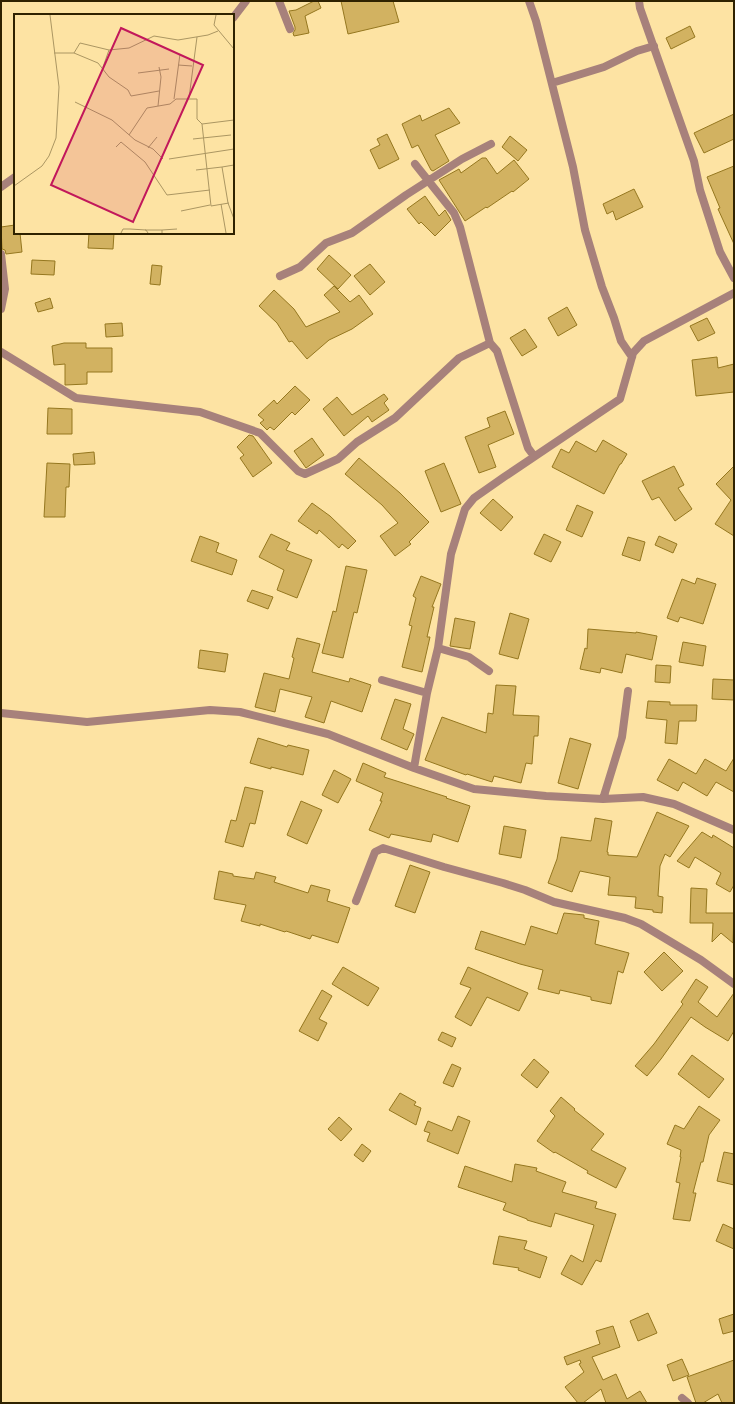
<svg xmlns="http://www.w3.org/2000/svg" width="735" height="1404" font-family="'Alegreya Sans',sans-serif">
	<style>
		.building { fill: #d2b261; stroke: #95771f }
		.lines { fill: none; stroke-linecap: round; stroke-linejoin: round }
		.street { stroke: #a7817b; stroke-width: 8 }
		.inset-road { fill: none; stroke: #ab9662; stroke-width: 1 }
		.view { fill: #c2185b; fill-opacity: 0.15; stroke: #c2185b; stroke-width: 2 }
		.inset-edge { fill: none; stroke: #2f2200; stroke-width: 2 }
	</style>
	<rect width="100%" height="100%" fill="#fde3a3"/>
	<path class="building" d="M314 1H318L321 8 305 16 309 33 294 36 293 33 295 30V27L289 11 296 10Z
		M341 1H393L399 22 348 34Z
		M690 26 695 37 671 49 666 38Z
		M449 108 460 123 435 135 449 161 433 171 431 170 418 145 412 148 402 124 420 115 422 121Z
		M734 114V139L704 153 694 133Z
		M387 134 399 159 379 169 370 150 380 145 377 139Z
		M510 136 527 150 518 161 502 147Z
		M482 158H486L497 174 514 160 529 179 513 192 512 191 487 208 486 207 465 221 439 180 459 169 461 173Z
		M734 166V244L718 209 720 208 707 177Z
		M634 189 643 207 616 220 613 211 607 214 603 204Z
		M425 196 439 216 445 210 451 220 435 236 421 222 419 224 407 209Z
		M15 225V233H20L22 252 6 254 5 250 2 249 1 227Z
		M89 233H114L113 249 88 248Z
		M329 255 351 275 338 289 317 269Z
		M32 260 55 261 54 275 31 274Z
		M370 264 385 282 370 295 354 276Z
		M152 265 162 266 160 285 150 284Z
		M334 286 350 302 359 295 373 314 352 329 329 340 307 359 292 341 289 342 277 323 259 306 274 290 294 309 306 327 340 312 324 295Z
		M50 298 53 308 38 312 35 303Z
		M567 307 577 325 558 336 548 318Z
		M707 318 715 333 698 341 690 326Z
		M122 323 123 336 106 337 105 324Z
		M525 329 537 347 522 356 510 338Z
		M64 343H86V348H112V372H87V384L65 385V364L54 365 52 346Z
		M717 357 718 368 734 364V392L696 396 692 360Z
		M295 386 310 400 295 415 292 412 274 430 270 427 267 430 260 423 264 420 258 415 274 400 277 404Z
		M384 394 388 399 384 403 389 410 372 422 368 416 344 436 323 409 337 397 352 415Z
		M48 408 72 409V434H47Z
		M505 411 514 434 488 445 496 467 479 473 465 437 490 427 487 418Z
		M249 435 253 436 272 463 253 477 240 458 244 455 237 447Z
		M312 438 324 455 306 468 294 451Z
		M603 440 627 454 621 464H620L604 494 552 467 561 449 569 453 576 441 596 452Z
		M94 452 95 464 74 465 73 454Z
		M359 458 400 493 429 522 409 542 411 544 395 556 380 536 398 523 382 505 345 474Z
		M47 463 70 464 69 487H66L65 517H44Z
		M444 463 461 504 441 512 425 471Z
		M674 466 684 485 678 488 692 509 675 521 659 497 652 500 642 481Z
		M734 466V536L715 524 731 500 716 484Z
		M493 499 513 517 501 531 480 513Z
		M312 503 330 516 356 541 348 549 342 544 339 548 319 530 317 534 298 521Z
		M577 505 593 512 582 537 566 530Z
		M271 534 290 543 286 550 312 560 297 598 277 590 284 570 259 557Z
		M544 534 561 542 551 562 534 554Z
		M200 536 219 543 216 552 237 560 232 575 191 561Z
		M659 536 677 544 673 553 655 545Z
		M628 537 645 542 640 561 622 555Z
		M346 566 367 570 357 613 354 612 343 658 322 653 333 611 336 612Z
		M421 576 441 584 432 607H434L427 637H430L422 672 402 667 412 626 409 625 416 598 413 596Z
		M697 578 716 584 703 624 680 617 678 622 667 618 682 579 695 584Z
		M252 590 273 597 268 609 247 601Z
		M510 613 529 619 518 659 499 654Z
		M455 618 475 622 470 649 450 646Z
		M588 629 636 633V632L657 636 652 660 626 654 622 673 601 668 600 673 580 669 585 648 587 649Z
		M297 638 320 644 312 672 349 682 350 678 371 685 362 712 331 701 324 723 305 717 312 697 280 689 275 712 255 707 264 673 289 679 294 658 292 657Z
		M683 642 706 646 703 666 679 662Z
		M200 650 228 654 225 672 198 668Z
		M656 665 671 666 670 683 655 682Z
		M713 679 734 680V700L712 699Z
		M496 685 516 686 513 715 539 716 538 736H534L532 764 526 763 521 783 494 776 492 782 467 774 466 775 425 760 442 717 486 733 488 713 493 714Z
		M395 699 411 704 403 729 414 734 407 750 381 739Z
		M648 701 670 702V705H697L696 721H679L677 744 665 743 667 720 646 718Z
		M258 738 287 747 288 745 309 750 303 775 271 767V769L250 763Z
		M570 738 591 744 578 789 558 783Z
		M734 758V792L716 782 707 796 683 782 678 791 657 780 669 759 696 774 705 759 726 771Z
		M363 763 386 773 384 777 447 797 446 798 470 806 458 842 433 834 431 842 391 834 389 838 369 830 382 801H380L383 793 356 781Z
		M334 770 351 779 338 803 322 795Z
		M245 787 263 791 255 824 250 823 243 847 225 842 231 820 236 821Z
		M301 801 322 810 307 844 287 835Z
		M657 812 689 826 670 857 665 854 660 866 658 896 663 897 662 913 653 912V910L635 908 636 897 608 895 610 877 580 871 572 892 548 883 557 859 561 837 591 841 595 818 612 821 607 852H608V855L637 857Z
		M504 826 526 830 521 858 499 854Z
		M702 832 712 838 713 835 734 848V885L730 892 716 884 721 873 695 857 689 868 677 861Z
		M410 865 430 872 415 913 395 906Z
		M219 871 233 874V876L254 879 256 872 276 877 274 882 308 893 311 885 330 890 327 901 350 908 338 943 312 935 310 939 286 931 285 932 260 924V926L241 921 246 905 214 899Z
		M691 888 707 889 706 913H734L733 943 721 933 712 942 713 923H690Z
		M564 913 584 915V918L599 921 595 944 629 953 623 973 618 971 611 1004 591 1000V997L560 990 559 994 538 989 543 970 520 964 475 949 481 931 525 945 531 926 557 934Z
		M664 952 683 971 662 991 644 972Z
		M343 967 379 988 368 1006 332 984Z
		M468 967 528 993 519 1011 487 997 471 1026 455 1017 471 988 460 984Z
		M696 979 708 987 698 1002 717 1017 734 993V1031L728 1041 705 1027 691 1017 661 1059 647 1076 635 1066 654 1044 683 1004 681 1002Z
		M322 990 332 996 319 1019 327 1023 318 1041 299 1031Z
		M442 1032 456 1038 452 1047 438 1040Z
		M692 1055 724 1079 709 1098 678 1074Z
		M534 1059 549 1072 537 1088 521 1075Z
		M452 1064 461 1068 453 1087 443 1083Z
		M400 1093 416 1102 414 1105 421 1108 416 1125 389 1110Z
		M561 1097 575 1109 574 1110 604 1134 591 1150 626 1168 616 1188 587 1173 588 1171 555 1152 554 1153 537 1141 555 1116 550 1111Z
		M699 1106 720 1120 709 1135 703 1162H701L693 1193H696L690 1221 673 1219 680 1183 676 1182 681 1157H680L681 1150 667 1144 675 1125 684 1129Z
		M458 1116 470 1121 458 1154 427 1141 430 1133 424 1131 428 1121 452 1131Z
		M339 1117 352 1129 341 1141 328 1129Z
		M362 1144 371 1151 363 1162 354 1155Z
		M724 1152 734 1154V1185L717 1181Z
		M515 1164 537 1168 536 1171 566 1182 562 1192 597 1202 595 1208 616 1214 601 1262 596 1260 582 1285 561 1274 571 1255 583 1262 594 1225 555 1213 551 1227 527 1220V1219L503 1210 506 1203 458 1187 465 1166 512 1182Z
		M723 1224 734 1229V1249L716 1241Z
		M499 1236 527 1241 524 1249 547 1257 540 1278 518 1270 519 1268 493 1264Z
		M648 1313 657 1333 638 1341 630 1321Z
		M734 1314V1331L723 1334 719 1319Z
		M613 1326 620 1347 592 1357 603 1380 616 1374 627 1399 640 1391 647 1403H606L601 1389 583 1403H578L565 1387 584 1372 579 1364 581 1363 580 1360 567 1365 564 1357 600 1344 596 1331Z
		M682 1359 689 1375 673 1381 667 1365Z
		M734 1360V1403H722L718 1394 703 1403H696L687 1377Z"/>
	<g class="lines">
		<path class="street" d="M279 1 290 29
			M529 1 536 21 573 167 585 230 602 287 614 318 621 341 632 357
			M639 1 640 8 694 161 700 190 720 252 734 278
			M233 18 246 1
			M552 83 604 67 637 51 654 46
			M415 164 454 213 460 227 490 343 497 351 528 448 534 456
			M1 187 15 177
			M1 254 5 289 1 309
			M280 276 300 267 326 243 352 233 406 195 462 159 491 144
			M1 352 76 398 200 412 260 433 298 471 305 474 338 459 357 442 395 418 459 358 490 343
			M438 648 469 657 489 671
			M382 680 427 693
			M1 713 87 722 210 710 240 712 328 734 414 768 474 789 546 796 603 799 643 797 674 804 734 830
			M414 768 427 693 438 648 451 554 465 509 474 498 504 477 620 399 632 357 633 353 644 341 734 293
			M603 799 622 737 628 691
			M356 901 375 852 383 848 444 867 503 883 525 890 554 902 625 918 641 924 701 960 734 984
			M682 1398 688 1403"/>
	</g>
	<g transform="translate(14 14)">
		<rect width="220" height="220" fill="#fde3a3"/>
		<path class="inset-road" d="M202 1 200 11 220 35M95 36 115 34 140 22 164 26 194 21 204 17M40 39H60L84 49 95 63 114 76 117 82 145 77M60 39 66 29 95 36 89 53M164 51 178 52M124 59 155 55M175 84 183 23M160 85 166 40M61 88 98 106 121 126 139 135 149 145M144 92 147 63 145 53M115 121 133 94 156 90 162 85H183V105L188 110M179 125 217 121M102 133 107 128 131 148 153 181 196 176M134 134 143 123M155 145 220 135M208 153 220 151M182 156 208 153 214 189 220 205M0 172 28 152 35 142 42 124 45 73 36 1M215 189 197 192 188 110 220 106M207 190 212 219M167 197 196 191M131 216H148M107 219 109 215H116L132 216 134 219M148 219V216L163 215"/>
		<path class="view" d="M107 14 189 51 119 208 37 171Z"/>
		<rect width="220" height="220" class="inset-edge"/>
	</g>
	<rect width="735" height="1404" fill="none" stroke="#2f2200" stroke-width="4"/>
</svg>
